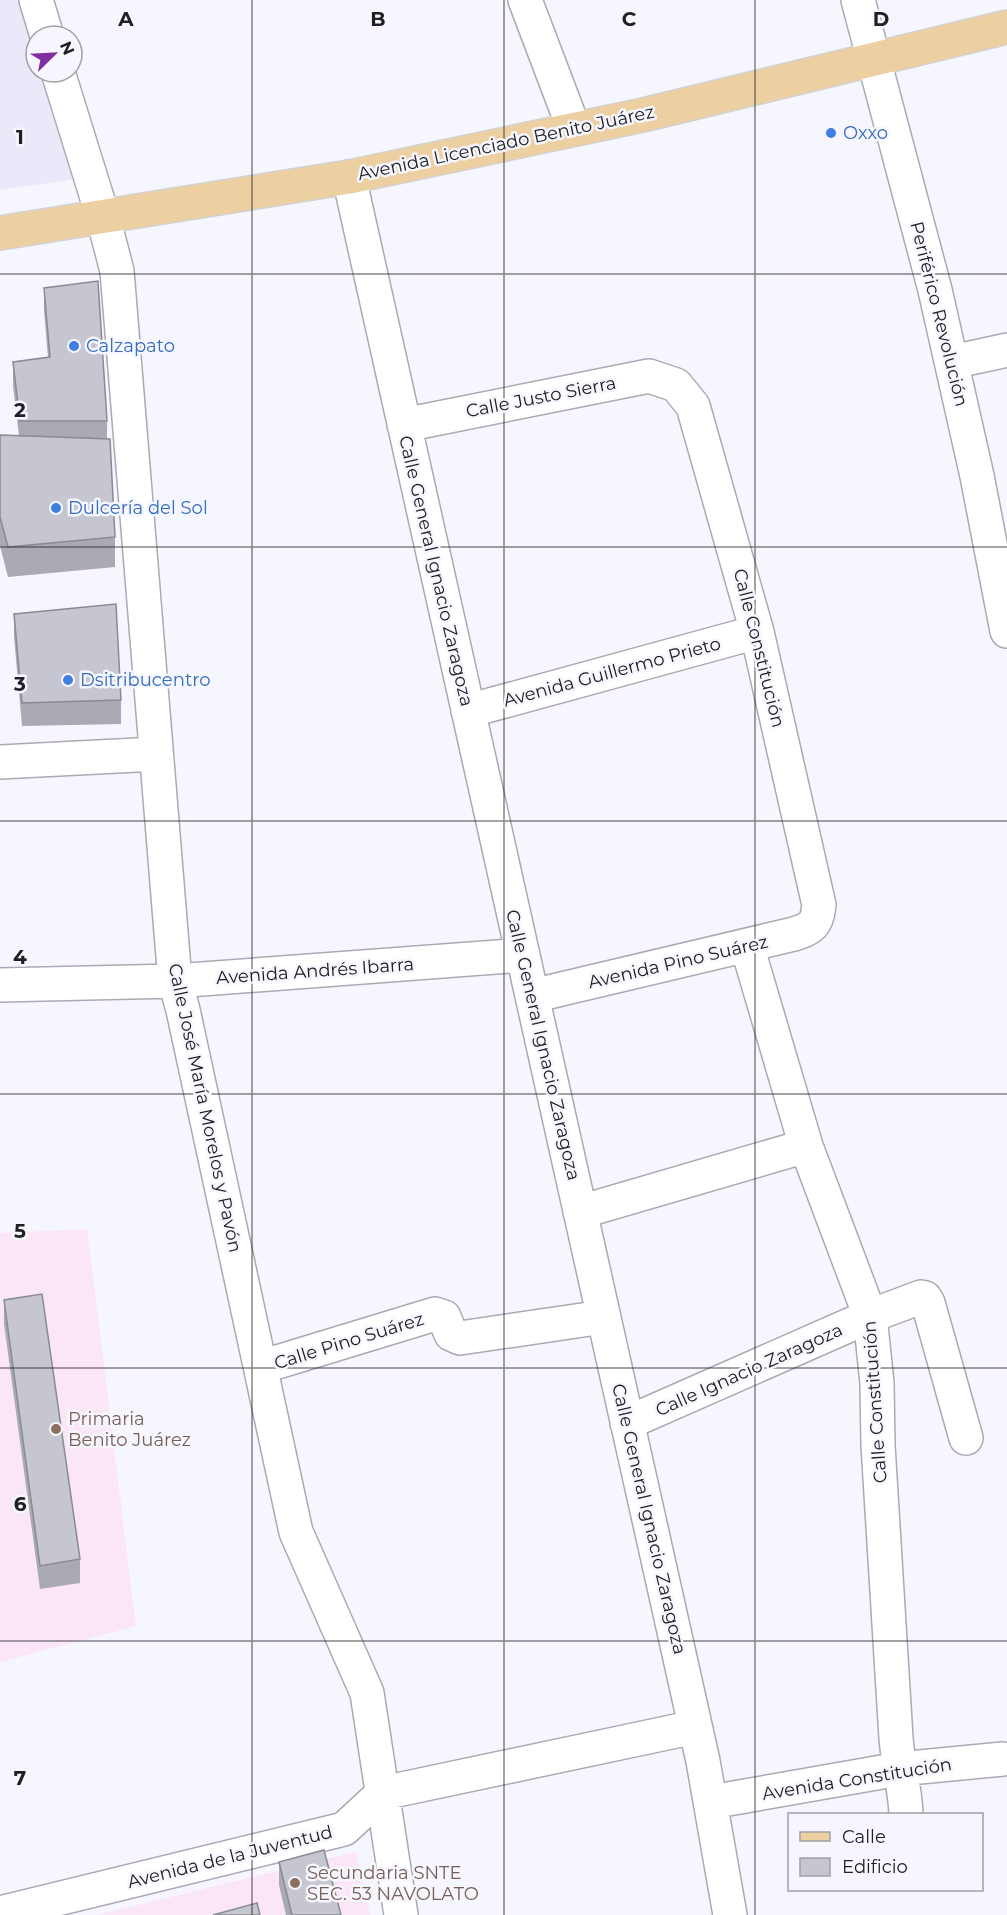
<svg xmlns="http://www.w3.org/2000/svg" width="1007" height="1915" font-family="Montserrat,sans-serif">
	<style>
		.built { fill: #e9e9fa }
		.education { fill: #fae6f5 }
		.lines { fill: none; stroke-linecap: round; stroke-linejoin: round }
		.minor-casing { stroke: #a9aab3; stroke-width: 36 }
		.major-casing { stroke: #d2d2d3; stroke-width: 36 }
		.minor { stroke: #fff; stroke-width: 33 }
		.major { stroke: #edd0a2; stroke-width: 33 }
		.wall { fill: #a9aab2 }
		.building { fill: #c5c6cf; stroke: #8a8b91; stroke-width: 1.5 }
		.grid { fill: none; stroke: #202023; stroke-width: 1.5; stroke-opacity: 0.55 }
		.shop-dot { fill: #3f7fe0; stroke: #f6f6fe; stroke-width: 2 }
		.education-dot { fill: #8d6e63; stroke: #f6f6fe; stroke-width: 2 }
		.labels { text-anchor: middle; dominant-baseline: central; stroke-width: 5; stroke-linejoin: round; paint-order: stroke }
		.shop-label { font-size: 18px; fill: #366cbe; stroke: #f6f6fe; text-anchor: start }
		.street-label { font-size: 18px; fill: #202023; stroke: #f6f6fe }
		.education-label { font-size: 18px; fill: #785e54; stroke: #f6f6fe; text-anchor: start }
		.grid-label { font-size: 20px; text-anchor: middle; font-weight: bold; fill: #202023; stroke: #f6f6fe; stroke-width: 5; stroke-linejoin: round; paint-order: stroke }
	</style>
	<rect width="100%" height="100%" fill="#f6f6fe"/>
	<path class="built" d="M0 0H24L36 40V72H45L77 179 0 190Z"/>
	<path class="education" d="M87 1229 136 1626 0 1662V1233Z
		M356 1852 370 1915H97Z"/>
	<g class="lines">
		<defs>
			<path id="minor" d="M36 0 47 36
				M525 0 574 129
				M858 0 935 290 977 476 1007 631
				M58 72 103 217 117 271 175 981 183 1010 296 1532 367 1693 401 1915
				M349 177 703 1761 730 1915
				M952 362 1007 350
				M404 425 649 376 676 385 693 406 757 632 819 905C817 925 812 928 794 934L532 996
				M468 711 757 632
				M0 762 156 754
				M747 946 806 1146 870 1316 877 1383 878 1445 896 1738C898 1764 905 1788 906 1814
				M0 985 175 981 523 955
				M580 1212 806 1146
				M261 1367 435 1314 444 1317 451 1334 460 1338 603 1317
				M627 1423 870 1316 921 1297 925 1298 928 1303 966 1438
				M711 1802 899 1769 1003 1759
				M0 1913 344 1829 383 1793 695 1727"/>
			<path id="major" d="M0 233 349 177 643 115 1007 27"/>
		</defs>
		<use href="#minor" class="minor-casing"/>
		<use href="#major" class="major-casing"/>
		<use href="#minor" class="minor"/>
		<use href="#major" class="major"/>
	</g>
	<path class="wall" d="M44 288 107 421V439L115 537V567L8 577 0 546V435L19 436 13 386V362L48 357 44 311Z
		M14 614 121 700V724L22 726 14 637Z
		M4 1300 80 1559V1583L40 1589 4 1324Z
		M279 1862 341 1915H286L279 1885Z"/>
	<path class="building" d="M98 281 107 421H20L13 362 50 357 44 288Z
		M0 435 110 439 115 537 8 547 0 517Z
		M116 604 121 700 22 703 14 614Z
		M42 1294 80 1559 40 1566 4 1300Z
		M324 1850 341 1915H292L279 1862Z
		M257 1903 260 1915H213Z"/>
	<path class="grid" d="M252 0V1915M504 0V1915M755 0V1915M0 274H1007M0 547H1007M0 821H1007M0 1094H1007M0 1368H1007M0 1641H1007"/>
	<g class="shop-dot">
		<circle cx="831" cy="133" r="6"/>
		<circle cx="74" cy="346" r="6"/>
		<circle cx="56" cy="508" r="6"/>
		<circle cx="68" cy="680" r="6"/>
	</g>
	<g class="education-dot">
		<circle cx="56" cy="1429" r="6"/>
		<circle cx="295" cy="1883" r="6"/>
	</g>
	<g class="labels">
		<g class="shop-label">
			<text x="843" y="133">Oxxo</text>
			<text x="86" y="346">Calzapato</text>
			<text x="68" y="508">Dulcería del Sol</text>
			<text x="80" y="680">Dsitribucentro</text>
		</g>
		<g class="street-label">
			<text transform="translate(506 143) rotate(-12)">Avenida Licenciado Benito Juárez</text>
			<text transform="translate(939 314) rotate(76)">Periférico Revolución</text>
			<text transform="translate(541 397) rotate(-11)">Calle Justo Sierra</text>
			<text transform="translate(436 571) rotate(77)">Calle General Ignacio Zaragoza</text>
			<text transform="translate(759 648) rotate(76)">Calle Constitución</text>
			<text transform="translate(612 672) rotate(-15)">Avenida Guillermo Prieto</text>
			<text transform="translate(678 962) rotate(-13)">Avenida Pino Suárez</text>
			<text transform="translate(315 971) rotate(-4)">Avenida Andrés Ibarra</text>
			<text transform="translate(543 1045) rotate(77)">Calle General Ignacio Zaragoza</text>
			<text transform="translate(205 1108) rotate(78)">Calle José María Morelos y Pavón</text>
			<text transform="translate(349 1341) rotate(-17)">Calle Pino Suárez</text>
			<text transform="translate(749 1370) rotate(-24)">Calle Ignacio Zaragoza</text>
			<text transform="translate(875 1402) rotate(-94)">Calle Constitución</text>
			<text transform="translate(649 1519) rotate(77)">Calle General Ignacio Zaragoza</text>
			<text transform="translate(857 1779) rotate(-9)">Avenida Constitución</text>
			<text transform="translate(230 1857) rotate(-14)">Avenida de la Juventud</text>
		</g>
		<g class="education-label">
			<text x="68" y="1419">Primaria<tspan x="68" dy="21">Benito Juárez</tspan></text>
			<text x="307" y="1873">Secundaria SNTE<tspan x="307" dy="21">SEC. 53 NAVOLATO</tspan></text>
		</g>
	</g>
	<g class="grid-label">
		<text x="126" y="26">A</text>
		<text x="378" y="26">B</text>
		<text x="629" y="26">C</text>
		<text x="881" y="26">D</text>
		<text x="20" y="144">1</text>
		<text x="20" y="417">2</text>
		<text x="20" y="691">3</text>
		<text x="20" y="964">4</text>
		<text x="20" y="1238">5</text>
		<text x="20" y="1511">6</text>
		<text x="20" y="1785">7</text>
	</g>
	<rect x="788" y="1813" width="195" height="78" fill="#f6f6fe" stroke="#a0a0a6" stroke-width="1.5"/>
	<rect x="800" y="1832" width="30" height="9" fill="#edd0a2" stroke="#a0a0a6" stroke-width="1.5"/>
	<text x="842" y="1843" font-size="18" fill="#202023">Calle</text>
	<rect x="800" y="1858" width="30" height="18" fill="#c5c6cf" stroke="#a0a0a6" stroke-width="1.5"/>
	<text x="842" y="1873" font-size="18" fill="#202023">Edificio</text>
	<g transform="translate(54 54) rotate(66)"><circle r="28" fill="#f6f6fe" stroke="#a0a0a6" stroke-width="1.5"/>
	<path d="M0-4.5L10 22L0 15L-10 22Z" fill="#812e9e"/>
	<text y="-9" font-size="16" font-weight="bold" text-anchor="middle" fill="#202023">N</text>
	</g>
</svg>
